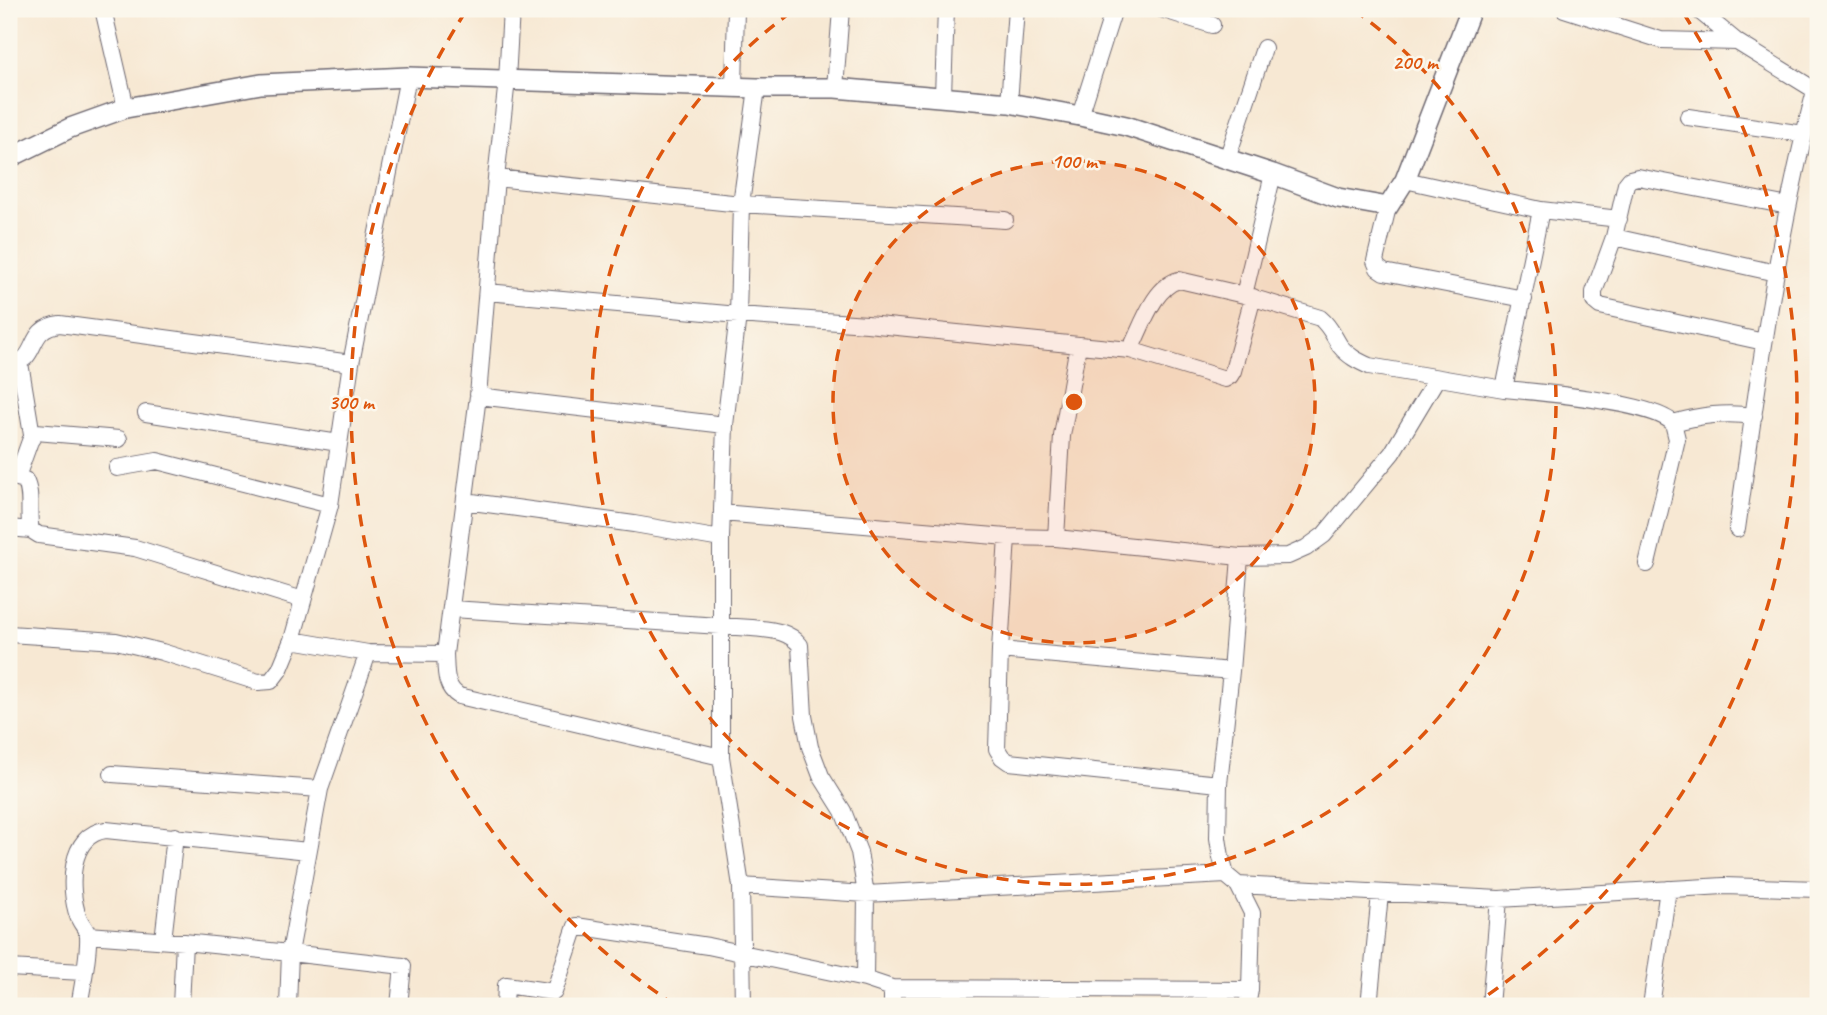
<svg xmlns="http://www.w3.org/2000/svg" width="1827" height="1015" font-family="Caveat,sans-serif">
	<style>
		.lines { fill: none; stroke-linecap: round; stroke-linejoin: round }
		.minor-casing { stroke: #6d6770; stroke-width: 18 }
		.tertiary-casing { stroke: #6d6770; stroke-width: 22 }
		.minor { stroke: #fff; stroke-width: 16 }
		.tertiary { stroke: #fff; stroke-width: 19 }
		.ring { fill: none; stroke: #de560e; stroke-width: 3.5; stroke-dasharray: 12 9 }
		.centre { fill: #de560e; stroke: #fbf7ec; stroke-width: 3.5 }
		.ring-label { font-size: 21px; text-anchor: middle; font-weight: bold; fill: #de560e; stroke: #fbf7ec; stroke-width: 5; stroke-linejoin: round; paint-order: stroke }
	</style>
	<rect width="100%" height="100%" fill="#fbf7ec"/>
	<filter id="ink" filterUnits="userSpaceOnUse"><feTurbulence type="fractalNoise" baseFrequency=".0143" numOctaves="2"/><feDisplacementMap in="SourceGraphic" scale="14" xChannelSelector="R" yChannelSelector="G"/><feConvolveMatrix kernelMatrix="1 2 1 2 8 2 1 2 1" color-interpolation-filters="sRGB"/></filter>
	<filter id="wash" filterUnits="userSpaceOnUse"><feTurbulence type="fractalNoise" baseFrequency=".00686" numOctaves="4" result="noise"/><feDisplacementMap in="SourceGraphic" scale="28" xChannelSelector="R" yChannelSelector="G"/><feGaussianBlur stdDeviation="1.57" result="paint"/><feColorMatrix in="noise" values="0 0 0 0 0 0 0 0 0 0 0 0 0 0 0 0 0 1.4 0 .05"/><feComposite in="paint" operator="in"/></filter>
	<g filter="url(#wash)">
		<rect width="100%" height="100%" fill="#f7e8d3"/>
	</g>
	<g filter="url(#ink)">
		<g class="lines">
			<defs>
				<path id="minor" d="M103 9 126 108
					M511 9 507 80 496 178 478 396 445 654C446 670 444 687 459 696L721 757
					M1161 9 1212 25
					M1564 9 1661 40 1737 42
					M1697 9 1737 42 1818 92
					M734 87 736 9
					M835 88 841 9
					M943 95 946 9
					M1009 103 1016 9
					M1080 116 1114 9
					M1688 117 1804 134
					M1227 159 1264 48
					M496 178 741 204 1005 220
					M1405 180 1541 210
					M1388 207 1375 261 1378 268 1384 272 1524 299
					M1619 219 1541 210 1504 389C1538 392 1652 402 1673 423L1677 439 1647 564
					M1614 237 1776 273
					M487 292 738 315 867 324 1130 350 1225 379 1230 376 1233 371 1253 297
					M1244 295 1320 318C1330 326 1333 335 1340 346 1348 356 1358 361 1369 366L1504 389
					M1764 342 1600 306 1594 301V292L1614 237 1626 184 1630 179 1638 177 1788 206
					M1130 350C1142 327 1153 287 1179 280L1244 295 1273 174
					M9 363C41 363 24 328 60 324L351 363
					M20 363 32 435
					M478 396 725 425
					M146 413 339 443
					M1673 423C1701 415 1725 412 1754 416
					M117 468 157 461 330 505
					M9 476 25 480C33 495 27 513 31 530L39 535 135 548 303 600
					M17 477 30 441 36 432 119 439
					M465 501 634 524 721 539
					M722 513 1007 537 1056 538 1240 557 1288 556 1306 548 1324 535 1392 453 1437 378
					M9 528 31 530
					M1737 529C1758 382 1777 235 1815 91
					M1007 537 1000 650 997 749 1002 757 1009 762 1219 784 1218 838 1221 857 1226 875 1238 885 1252 913 1250 990 1247 1006
					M1056 538 1062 436 1078 345
					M452 609 752 628C770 630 788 630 800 645L804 716 810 747 821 776 843 811 859 852 866 894 865 979 708 946 576 926 554 992 506 985 505 1006
					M9 634 116 641 162 652 258 682 271 681 280 669 292 640 330 505 351 363 408 77
					M292 640 368 653 445 654
					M1000 650 1231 671
					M112 774 320 789
					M1219 784 1231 671 1240 557
					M1238 885 1499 899 1724 886 1818 889
					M741 886 866 894 1226 875
					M88 935 184 942 290 953 320 789 368 653
					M163 940 175 836
					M9 968 83 972
					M865 979 892 988 1250 990
					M79 1006C82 990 89 950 88 936 87 929 80 923 78 916 68 888 69 834 106 830L308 851
					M181 1006 184 942
					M288 1006 290 953 403 966 399 1006
					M743 1006 741 886 721 757V539L725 425 738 315 741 204 757 88
					M892 1006V988
					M1369 1006 1380 894
					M1490 1006 1499 899
					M1651 1006 1668 889"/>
				<path id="tertiary" d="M9 158 70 128 126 108 261 84 408 77 757 88H835L1009 103 1080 116 1126 126 1273 174 1338 198 1388 207 1405 180 1471 9"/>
			</defs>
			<use href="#minor" class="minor-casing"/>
			<use href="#tertiary" class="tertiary-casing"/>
			<use href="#minor" class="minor"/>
			<use href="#tertiary" class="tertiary"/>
		</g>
	</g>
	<circle cx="1074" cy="402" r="241" fill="#de560e" fill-opacity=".12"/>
	<g class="ring">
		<circle cx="1074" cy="402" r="241"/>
		<path d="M1354 10A482 482 0 1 1 794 10"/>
		<path d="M675 1005A723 723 0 0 1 464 14M1684 14A723 723 0 0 1 1473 1005"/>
	</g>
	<circle cx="1074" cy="402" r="10" class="centre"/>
	<g class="ring-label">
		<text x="1415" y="69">200 m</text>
		<text x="1074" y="168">100 m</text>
		<text x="351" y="409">300 m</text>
	</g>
	<rect width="1827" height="1015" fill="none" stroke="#fbf7ec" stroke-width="35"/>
</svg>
